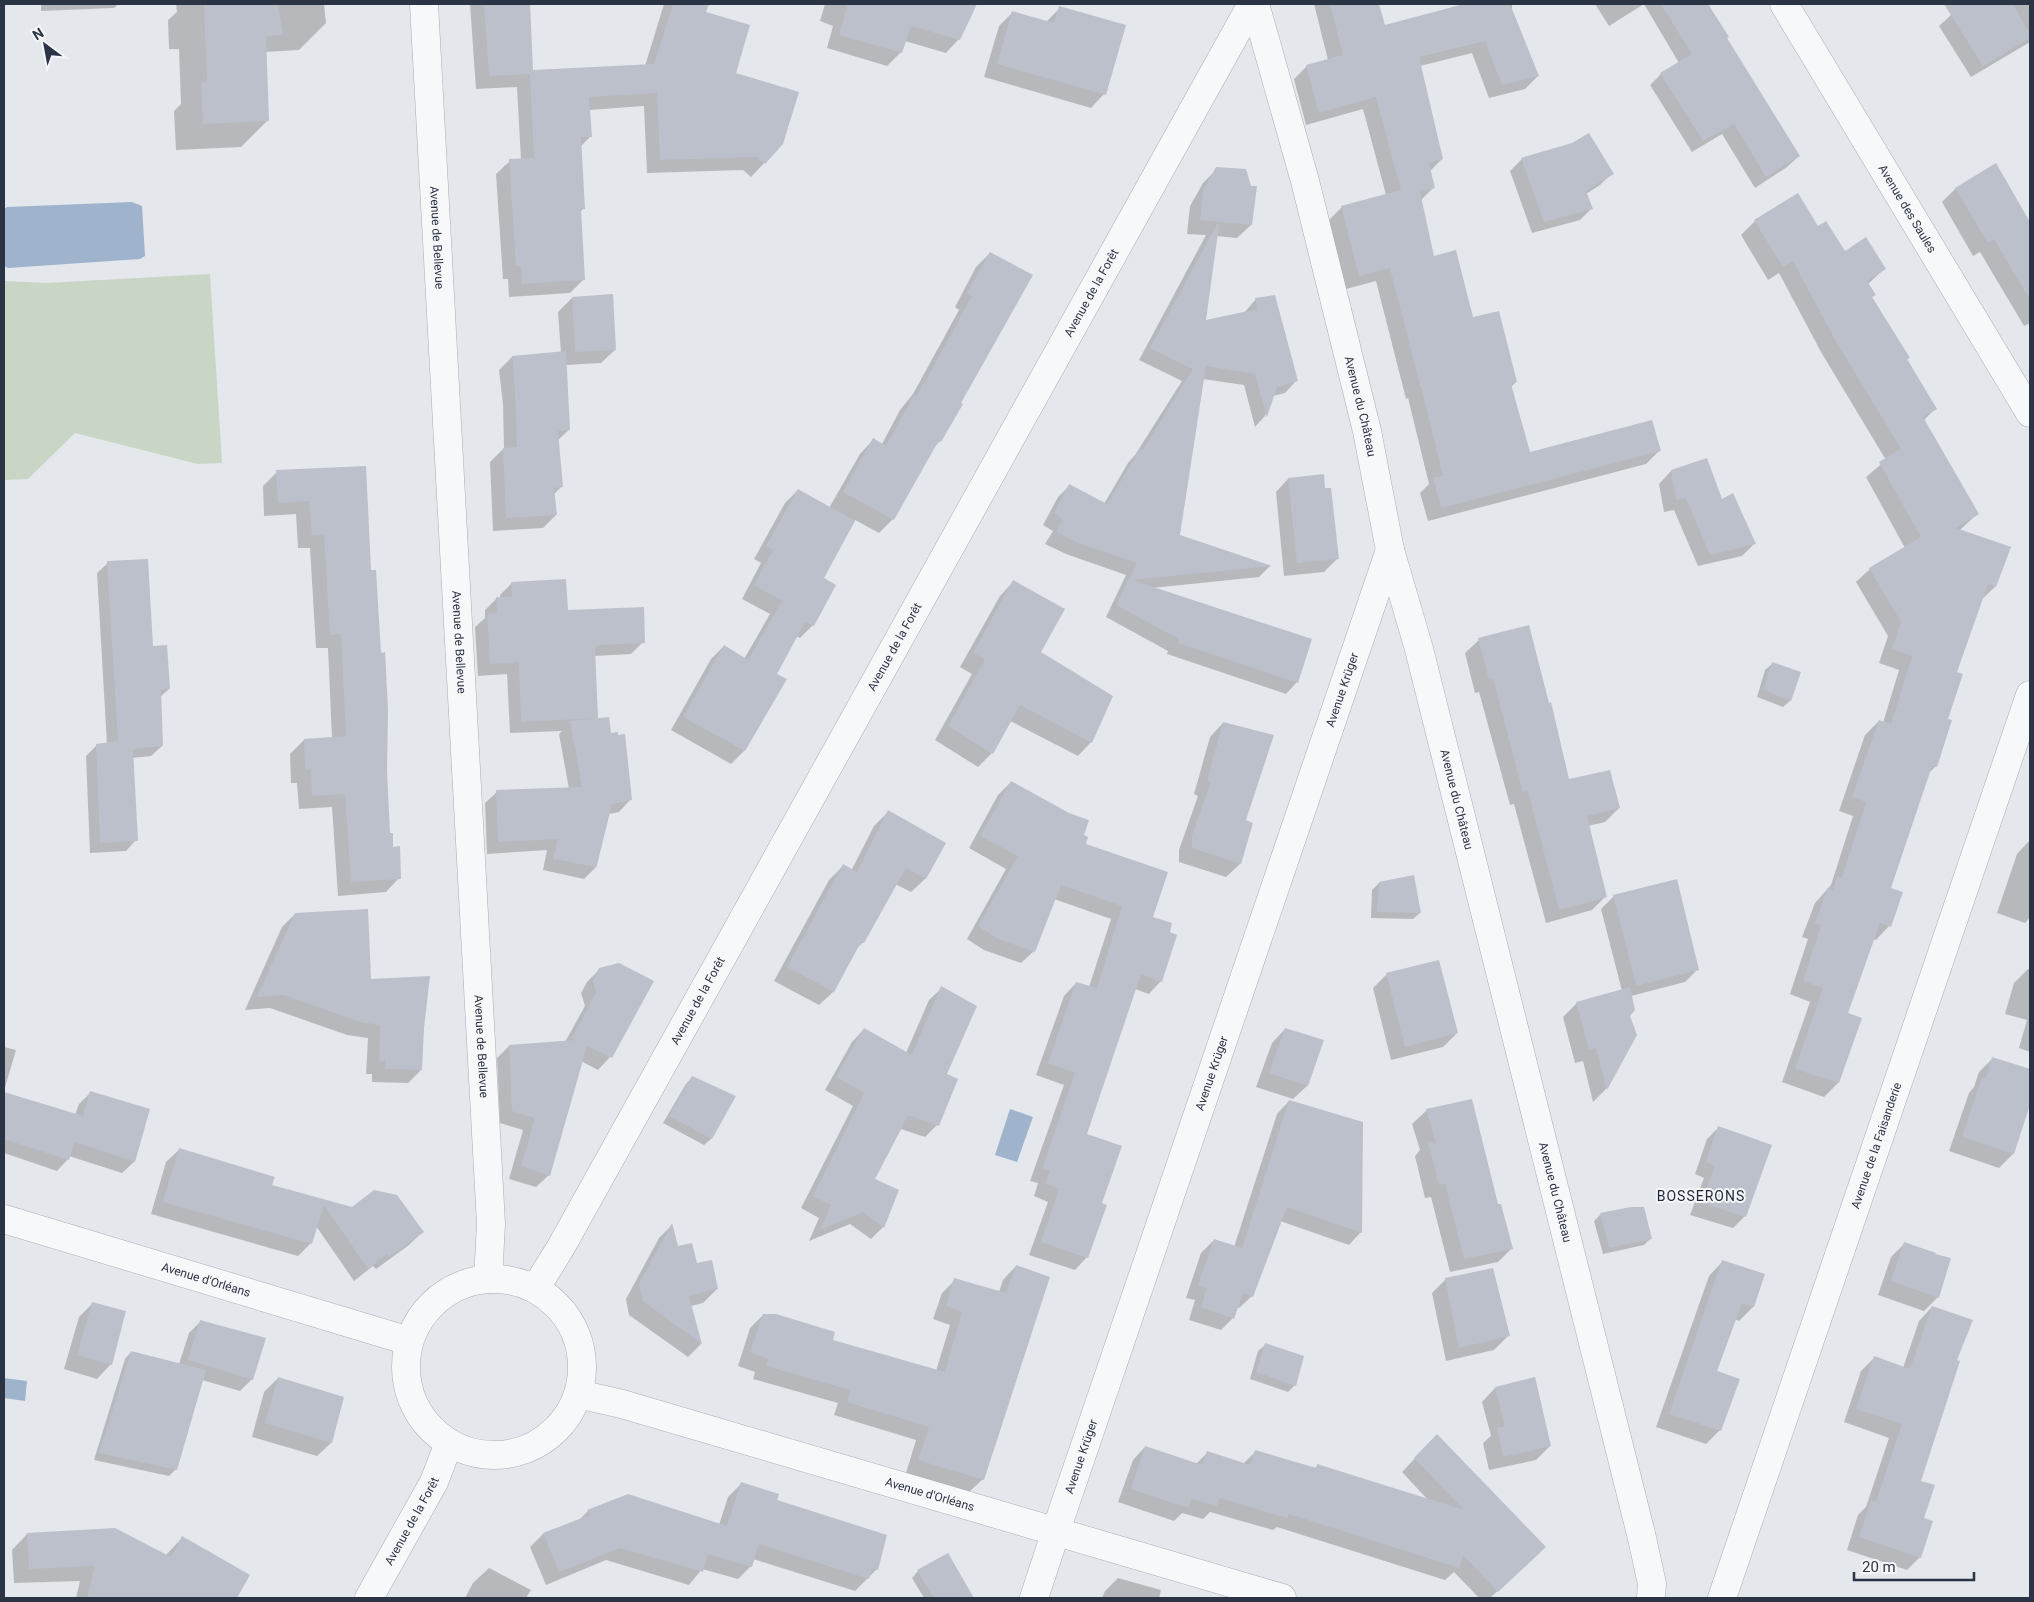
<svg xmlns="http://www.w3.org/2000/svg" width="2034" height="1602" font-family="Roboto,sans-serif">
	<style>
		.green { fill: #c9d6c5 }
		.water { fill: #9fb4cc }
		.shadow { fill: #0003 }
		.building { fill: #bbc0ca }
		.lines { fill: none; stroke-linecap: round; stroke-linejoin: round }
		.minor-casing { stroke: #a9aeb7; stroke-width: 29 }
		.minor { stroke: #f7f8fa; stroke-width: 28 }
		.labels { text-anchor: middle; dominant-baseline: central; stroke-width: 4; stroke-linejoin: round; paint-order: stroke }
		.street-label { font-size: 12px; fill: #2b3445; stroke: #f4f6f9 }
		.neighbourhood-label { font-size: 14px; letter-spacing: 1px; fill: #1d2536; stroke: #f4f6f9 }
	</style>
	<rect width="100%" height="100%" fill="#e4e7ec"/>
	<path class="green" d="M210 274 222 463 198 464 75 433 28 479 4 480V281L46 283Z"/>
	<path class="water" d="M132 202 142 206 145 256 140 259 8 268 4 266V209L7 207Z
		M1010 1109 1033 1117 1017 1162 995 1155Z
		M4 1378 27 1381 25 1401 4 1398Z"/>
	<path class="shadow" d="M41 4H118L114 8 41 11Z
		M176 4H324L326 23 299 50 265 52 268 120 241 147 176 150 174 111 181 104 179 49H169L168 20 177 12Z
		M470 4H529L532 71 645 66 664 4H707L705 13 734 74 782 144 751 177 743 170 647 173 644 106 589 110 591 136 581 146 584 208 580 212 583 280 570 293 509 297 508 279H503L496 174 510 161 521 160 517 87 476 89Z
		M825 4H975L959 39 946 53 905 41 901 52 887 66 827 48 833 26 820 21Z
		M1314 4H1378L1384 26 1466 4H1512V11L1538 76 1525 89 1489 98 1472 53 1420 66 1442 159 1430 171 1434 187 1420 201 1433 258 1516 382 1511 387 1530 454 1659 451 1646 464 1428 521 1420 493 1429 484 1408 398 1406 399 1376 281 1346 289 1329 220 1342 207 1386 195 1363 109 1306 125 1294 79 1307 66 1328 60Z
		M1595 4H1705L1799 156 1787 167 1755 188 1722 134 1692 152 1650 85 1661 74 1679 63 1644 4 1609 26Z
		M1968 4H2030V42L1971 77 1939 26 1951 15Z
		M1060 8 1104 94 1091 108 984 77 999 26 1013 12 1046 22Z
		M1568 146 1612 173 1600 185 1586 194 1592 208 1580 220 1532 233 1510 171 1522 159Z
		M1995 164 2030 224V323L2024 326 1980 252 1973 256 1942 202 1955 189Z
		M1217 169 1251 225 1237 238 1216 236 1205 321 1244 313 1256 299 1296 381 1285 393 1273 396 1265 416 1255 427 1244 385 1203 379 1178 536 1270 566 1259 577 1152 588 1297 682 1286 694 1167 654 1168 651 1106 617 1126 575 1066 554 1045 544 1053 531 1043 525 1058 497 1070 485 1104 504 1128 463 1135 455 1182 381 1139 360 1206 235 1187 234 1190 206 1203 183Z
		M1755 221 1818 228 1844 252 1884 269 1868 284 1871 298 1935 409 1923 421 1977 514 1959 531 1995 587 1981 600 1955 673 1936 766 1927 775 1889 888V926L1876 940 1873 939 1846 1014 1861 1019 1838 1083 1824 1097 1782 1082 1810 1002 1790 994 1808 939 1802 937 1815 903 1831 885 1853 816 1839 811 1865 735 1879 721 1883 723 1899 670 1879 663 1888 636 1856 582 1870 569 1905 548 1866 477 1886 460 1821 352 1779 273 1768 280 1741 235Z
		M990 253 940 441 934 447 893 519 879 533 855 520 822 578 813 625 800 638 796 636 775 674 744 751 731 764 671 730 711 659 724 646 744 659 770 614 742 599 761 563 754 559 785 503 798 490 829 508 860 454 873 440 882 444 900 410 913 394 959 310 955 307 976 267Z
		M572 298 615 350 601 363 566 365 569 430 558 440 561 487 554 494 556 515 543 528 493 531 490 462 504 448 503 404 499 370 512 357 561 353 558 312Z
		M365 467 370 572 389 834 399 878 386 892 338 896 332 807 299 809 297 783H291L290 754 304 740 332 738 328 648H316L310 548H298L296 514 264 516 263 486 277 472Z
		M1671 471 1721 500 1754 544 1742 556 1698 566 1674 510 1664 512 1659 484Z
		M1288 479 1337 559 1324 572 1284 576 1276 492Z
		M108 563 152 648 169 689 160 697 162 746 151 756 132 758 136 840 126 851 90 853 86 756 97 745 107 744 97 573Z
		M1013 582 1039 653 1091 742 1078 756 1010 721 992 753 978 767 935 740 972 674 960 667 1000 596Z
		M512 583 567 611 643 642 631 654 594 656 596 718 594 720 609 734 630 800 619 812 609 814 595 868 584 879 543 870 547 850 487 854 485 803 497 792 569 789 559 734 562 731 510 733 507 674 478 676 475 627 485 618V610L497 598H500V595Z
		M1479 640 1548 704 1568 781 1619 808 1605 822 1588 826 1606 896 1592 910 1546 923 1514 804 1510 805 1479 692 1475 693 1465 653Z
		M1772 664 1800 673 1790 701 1783 707 1757 697 1765 670Z
		M1223 723 1244 821 1252 824 1240 864 1226 877 1179 862V850L1198 796 1194 794 1210 737Z
		M1011 782 1083 836 1084 845 1151 918 1161 981 1149 994 1135 989 1086 1135 1100 1204 1087 1257 1075 1270 1029 1255 1048 1202 1034 1196 1038 1183 1030 1181 1064 1085 1036 1075 1064 996 1076 983 1089 987 1111 919 1054 899 1034 951 1021 963 984 950 967 939 1006 869 969 848 998 795Z
		M888 812 945 843 925 879 911 892 895 884 863 942 855 950 833 992 819 1005 774 981 829 880 843 866 851 871 874 826Z
		M2030 840V917L2025 923 1997 913 2017 854Z
		M1379 883 1420 913 1413 919 1371 918 1372 890Z
		M1614 896 1698 969 1685 982 1631 996 1629 1016 1636 1035 1606 1089 1593 1102 1583 1061 1575 1063 1563 1017 1577 1003 1622 991 1601 909Z
		M295 914 423 1028 421 1070 408 1083 372 1082V1074H366L368 1038 347 1035 270 1008 245 1010 282 927Z
		M600 969 652 981 610 1057 598 1070 581 1061 549 1175 536 1187 509 1179 523 1130 500 1123 497 1058 509 1046 565 1042 585 1006 581 993 587 982Z
		M2028 969 2030 970V1052L2019 1048 2027 1020 2005 1014 2014 983Z
		M1387 974 1457 1033 1443 1047 1391 1060 1373 988Z
		M942 988 937 1125 925 1137 901 1129 874 1180 883 1227 871 1239 850 1224 809 1241 819 1218 801 1208 853 1106 825 1090 852 1042 864 1029 906 1053 929 1000Z
		M1285 1029 1307 1086 1293 1099 1256 1087 1272 1043Z
		M4 1047 16 1050 4 1091Z
		M1993 1058 2030 1071V1101L2013 1154 1999 1168 1949 1151 1969 1093 1974 1087 1979 1072Z
		M692 1077 734 1097 711 1139 704 1145 663 1123 686 1084Z
		M90 1093 148 1109 134 1162 122 1173 69 1156 68 1159 57 1171 4 1153V1094L75 1115 79 1104Z
		M1471 1100 1497 1206 1511 1249 1498 1262 1450 1272 1431 1197 1425 1198 1415 1156 1420 1150 1412 1124 1426 1111Z
		M1289 1101 1361 1232 1349 1245 1280 1221 1252 1296 1239 1308 1237 1307 1233 1318 1221 1330 1189 1320 1195 1300 1186 1298 1201 1253 1214 1240 1234 1247 1277 1114Z
		M1719 1127 1745 1216 1733 1228 1690 1215 1704 1178 1695 1174 1707 1139Z
		M180 1149 271 1186 422 1232 409 1245 376 1269 373 1266 354 1281 316 1226 311 1243 298 1256 151 1214 166 1162Z
		M1631 1208 1651 1238 1644 1245 1603 1254 1594 1221 1600 1215Z
		M672 1225 677 1247 696 1264 717 1289 703 1303 691 1306 701 1344 688 1357 629 1315 626 1299 659 1238Z
		M1905 1243 1938 1297 1924 1311 1878 1295 1891 1257Z
		M1722 1262 1763 1275 1753 1307 1739 1321 1735 1319 1715 1372 1720 1430 1706 1444 1656 1427 1709 1276Z
		M1016 1266 983 1479 969 1492 906 1473 916 1440 834 1415 838 1403 753 1379 755 1372 738 1366 750 1328 763 1315 831 1341 936 1371 950 1325 933 1319 942 1293 955 1280 999 1292 1003 1280Z
		M1446 1279 1508 1336 1494 1350 1446 1361 1432 1293Z
		M93 1303 124 1312 110 1365 97 1379 64 1369 79 1317Z
		M1932 1307 1956 1361 1919 1482 1923 1519 1920 1557 1907 1570 1847 1550 1858 1515 1866 1507 1889 1438 1844 1422 1861 1371 1874 1358 1903 1368 1919 1321Z
		M201 1321 252 1379 240 1391 202 1380 176 1469 169 1476 94 1460 125 1359 131 1352 179 1364 189 1333Z
		M1265 1345 1295 1385 1288 1392 1250 1379 1258 1351Z
		M278 1378 331 1443 317 1456 252 1437 264 1392Z
		M1495 1388 1550 1446 1536 1460 1489 1470 1483 1443 1491 1436 1482 1402Z
		M1145 1447 1196 1464 1207 1453 1243 1464 1256 1451 1314 1469 1318 1465 1429 1501 1402 1472 1425 1448 1531 1560 1490 1598H1479L1454 1572 1445 1580 1277 1527 1273 1530 1210 1512 1203 1519 1182 1513 1174 1521 1118 1502 1133 1460Z
		M741 1484 775 1501 877 1569 855 1591 753 1559 751 1566 738 1579 702 1569 689 1585 606 1560 546 1585 530 1547 543 1534 578 1521 588 1511 719 1525 728 1497Z
		M27 1534 165 1556 182 1538 248 1575 236 1598H76L80 1581 14 1583 12 1550Z
		M489 1568 531 1590 526 1598H465L473 1583Z
		M918 1571 956 1588 934 1598H924L912 1578Z
		M1118 1578 1161 1590 1159 1598H1102L1105 1591Z"/>
	<path class="building" d="M204 4H278L283 35 266 36 269 121 203 124 201 83 207 82Z
		M484 4H530L533 70 654 64 673 4H709L706 12 750 25 736 73 799 92 783 144 765 164 757 157 660 160 657 93 589 97 592 137H581L585 209H581L585 280 522 284 521 266H516L509 159 534 158 530 74 489 76Z
		M848 4H977L960 40 911 26 902 53 839 35Z
		M1330 4H1379L1385 25 1464 4H1510L1539 76 1502 85 1485 41 1419 57 1443 159 1429 163 1435 188 1420 192 1434 256 1456 250 1473 317 1499 311 1517 382 1511 384 1530 452 1652 420 1661 451 1441 508 1433 478 1443 476 1421 386H1420L1390 268 1359 276 1341 206 1401 190 1376 97 1319 113 1306 65 1343 55Z
		M1661 4H1708L1729 37 1727 38 1800 156 1766 177 1734 124 1703 141 1660 73 1692 54Z
		M1944 4H2013L2030 34V38L1983 66Z
		M1059 6 1126 25 1106 95 997 64 1012 11 1054 23Z
		M1589 133 1614 174 1586 191 1593 209 1544 222 1521 158 1572 143Z
		M1996 163 2030 222V300L1994 239 1988 243 1955 188Z
		M1216 167 1246 169 1251 186H1257L1252 225 1200 220 1203 191Z
		M1798 193 1818 226 1826 221 1845 251 1866 237 1886 269 1867 281 1876 295 1872 297 1910 358 1907 359 1937 409 1923 417 1979 514 1956 528 2011 547 1996 587 1988 584 1957 672 1963 674 1948 719 1952 720 1937 767 1932 766 1891 888 1903 892 1891 927 1880 923 1848 1013 1862 1018 1839 1083 1795 1069 1823 988 1803 981 1821 925 1815 923 1828 888 1833 890 1837 876 1842 878 1866 802 1852 797 1879 720 1891 724 1912 656 1892 649 1901 622 1869 568 1921 537 1879 462 1901 449 1834 338 1793 261 1783 267 1754 220Z
		M1217 224 1219 225 1206 320 1257 309 1255 298 1275 295 1298 381 1277 387 1267 417 1255 374 1206 366 1180 535 1272 566 1132 580 1312 639 1298 683 1178 643 1179 639 1116 605 1137 563 1078 543 1056 532 1063 519 1054 513 1069 484 1107 504 1140 449 1142 451 1193 369 1150 348Z
		M990 252 1033 275 961 403 963 404 941 442 939 440 894 520 843 492 873 438 886 446 914 395 916 396 923 383 924 384 972 296 967 293Z
		M613 294 616 350 575 352 572 297Z
		M566 351 570 430 558 431 563 487 554 488 557 515 506 518 503 448 517 447 515 390 512 356Z
		M1707 458 1722 499 1733 493 1756 544 1710 555 1686 498 1676 500 1671 470Z
		M366 466 371 570H376L381 653 385 652 388 709 387 771 390 833H393V847L400 846 401 879 351 882 345 794 312 796 311 769 305 770 304 739 346 736 341 634 330 635 324 534 312 535 309 501 278 503 276 470Z
		M1324 474 1325 488H1331L1339 559 1297 563 1288 478Z
		M798 489 855 521 824 578 836 585 814 626 805 622 777 674 787 679 745 751 683 717 724 645 748 660 782 601 754 585 773 550 766 546Z
		M148 559 153 646 167 645 170 689 161 690 163 746 133 749 138 841 100 843 96 744 118 741 107 561Z
		M566 579 568 610 644 607 645 643 598 645V647H595L598 718 521 722 519 662 490 664 487 614 497 613 496 597H512L511 582Z
		M1013 580 1065 609 1041 652 1113 696 1092 743 1020 705 993 754 948 726 985 659 973 653Z
		M1529 625 1549 703 1551 702 1569 779 1610 770 1620 808 1587 816 1607 897 1559 910 1528 791 1523 792 1493 679 1489 680 1478 638Z
		M1772 662 1801 672 1791 701 1763 690Z
		M609 717 611 733 618 732V735L625 734 632 800 612 804 596 869V867L553 859 558 839 498 842 496 790 582 787 570 721Z
		M1223 722 1274 735 1246 820 1253 823 1241 864 1192 848V835L1211 782 1207 781Z
		M1011 781 1069 813 1089 820 1084 835 1088 837 1086 844 1168 872 1153 917 1172 923 1170 932 1177 935 1162 982 1141 974 1087 1134 1122 1146 1102 1203 1107 1205 1088 1258 1041 1242 1059 1189 1045 1183 1050 1171 1042 1169 1075 1073 1048 1063 1076 982 1097 988 1122 906 1061 885 1035 952 996 938 978 926 1018 856 980 836Z
		M888 810 946 843 926 879 906 868 864 943 861 942 834 992 787 967 843 864 857 872Z
		M1414 875 1421 913 1377 912 1379 882Z
		M1677 879 1699 970 1636 986 1613 895Z
		M368 909 371 979 430 976 424 1028 422 1070 385 1069V1061L379 1062 380 1025 360 1022 284 995 257 997 295 913Z
		M1439 960 1458 1033 1405 1047 1386 973Z
		M619 963 654 981 612 1058 587 1046 550 1176 521 1166 535 1118 512 1111 509 1045 575 1040 572 1038 596 992 593 980 599 968Z
		M941 986 977 1006 947 1074 958 1079 939 1126 908 1115 875 1179 899 1190 884 1228 863 1212 820 1230 831 1205 813 1196 864 1093 836 1077 864 1028 912 1055Z
		M1630 987 1635 1010 1630 1016 1637 1035 1607 1090 1596 1048 1589 1050 1576 1002Z
		M1285 1028 1324 1040 1308 1086 1269 1073Z
		M1992 1057 2030 1069V1105L2014 1154 1962 1137 1982 1077 1986 1078Z
		M692 1076 736 1096 712 1139 669 1116Z
		M90 1091 150 1109 135 1162 75 1142 69 1160 4 1139V1092L83 1116Z
		M1472 1099 1498 1204H1501L1513 1249 1464 1259 1445 1184 1439 1185 1428 1141 1436 1144 1426 1109Z
		M1289 1100 1363 1122 1362 1233 1287 1207 1253 1297 1243 1293 1234 1319 1201 1307 1207 1288 1198 1285 1214 1239 1242 1248Z
		M1718 1126 1772 1145 1746 1217 1701 1203 1715 1166 1706 1162Z
		M179 1148 275 1177 272 1185 352 1207 374 1190 397 1195 424 1232 389 1257 387 1254 368 1269 324 1205 312 1244 166 1203 163 1201Z
		M1631 1207H1644L1652 1239 1609 1248 1600 1213Z
		M672 1223 678 1246 692 1243 697 1263 712 1260 718 1289 689 1296 702 1344 643 1301 639 1284Z
		M1904 1242 1936 1253 1935 1254 1951 1258 1939 1298 1891 1281Z
		M1722 1260 1765 1274 1754 1307 1742 1303 1717 1371 1740 1379 1721 1431 1669 1414Z
		M1016 1265 1050 1277 984 1480 918 1460 929 1427 847 1402 850 1390 766 1366 768 1359 750 1352 763 1314H776L835 1332 833 1340 945 1372 962 1312 946 1306 954 1278 1006 1293Z
		M1493 1268 1510 1336 1459 1348 1445 1278Z
		M92 1302 126 1311 112 1365 77 1355Z
		M1932 1306 1973 1320 1957 1360 1960 1361 1921 1481 1935 1485 1924 1518 1933 1521 1921 1558 1859 1537 1871 1500 1876 1502 1902 1424 1856 1409 1874 1356 1910 1369Z
		M200 1320 266 1338 253 1380 188 1360Z
		M1265 1343 1304 1356 1296 1386 1256 1372Z
		M131 1351 206 1370 177 1470 99 1453Z
		M278 1377 344 1397 332 1443 265 1423Z
		M1535 1377 1551 1446 1503 1457 1497 1428 1505 1426 1495 1387Z
		M1437 1434 1546 1547 1498 1592 1463 1555 1459 1568 1289 1514 1287 1518 1219 1498 1217 1506 1191 1499 1188 1508 1131 1489 1145 1446 1202 1465 1207 1451 1250 1465 1255 1450 1316 1468 1317 1464 1464 1510 1414 1458Z
		M741 1482 779 1494 777 1500 887 1535 878 1570 872 1568 869 1579 759 1544 752 1567 708 1554 703 1572 620 1548 559 1572 543 1533 590 1515 587 1510 628 1494 727 1526Z
		M115 1528 171 1557 182 1536 250 1575 237 1598H87L95 1566 29 1569 27 1533Z
		M948 1553 974 1598H934L917 1570Z"/>
	<g class="lines">
		<defs>
			<g id="minor">
				<path id="s1" d="M424 4 491 1224 488 1279"/>
				<path id="s2" d="M1255 4 1305 181 1367 431 1390 550 1419 649 1642 1538 1652 1584 1651 1598"/>
				<path id="s3" d="M1784 4 2030 413"/>
				<path id="s4" d="M4 1219 409 1341"/>
				<circle cx="494" cy="1367" r="88"/>
				<path id="s5" d="M535 1289 561 1247 1252 4"/>
				<path id="s6" d="M578 1394 622 1404 1282 1598"/>
				<path id="s7" d="M369 1598 434 1482 449 1443"/>
				<path id="s8" d="M1034 1598 1062 1513 1390 550"/>
				<path id="s9" d="M1722 1598 2030 695"/>
			</g>
		</defs>
		<use href="#minor" class="minor-casing"/>
		<use href="#minor" class="minor"/>
	</g>
	<g class="labels">
		<g class="street-label">
			<text stroke="none"><textPath href="#s3" startOffset="239">Avenue des Saules</textPath></text>
			<text stroke="none"><textPath href="#s1" startOffset="234">Avenue de Bellevue</textPath></text>
			<text stroke="none"><textPath href="#s5" startOffset="1141">Avenue de la Forêt</textPath></text>
			<text stroke="none"><textPath href="#s2" startOffset="416">Avenue du Château</textPath></text>
			<text stroke="none"><textPath href="#s1" startOffset="639">Avenue de Bellevue</textPath></text>
			<text stroke="none"><textPath href="#s5" startOffset="736">Avenue de la Forêt</textPath></text>
			<text stroke="none"><textPath href="#s8" startOffset="959">Avenue Krüger</textPath></text>
			<text stroke="none"><textPath href="#s2" startOffset="821">Avenue du Château</textPath></text>
			<text stroke="none"><textPath href="#s5" startOffset="331">Avenue de la Forêt</textPath></text>
			<text stroke="none"><textPath href="#s1" startOffset="1044">Avenue de Bellevue</textPath></text>
			<text stroke="none"><textPath href="#s8" startOffset="554">Avenue Krüger</textPath></text>
			<text stroke="none"><textPath href="#s9" startOffset="478">Avenue de la Faisanderie</textPath></text>
			<text stroke="none"><textPath href="#s2" startOffset="1226">Avenue du Château</textPath></text>
			<text stroke="none"><textPath href="#s4" startOffset="211">Avenue d'Orléans</textPath></text>
			<text stroke="none"><textPath href="#s8" startOffset="149">Avenue Krüger</textPath></text>
			<text stroke="none"><textPath href="#s6" startOffset="366">Avenue d'Orléans</textPath></text>
			<text stroke="none"><textPath href="#s7" startOffset="88">Avenue de la Forêt</textPath></text>
		</g>
		<g class="neighbourhood-label">
			<text x="1701" y="1196">BOSSERONS</text>
		</g>
	</g>
	<rect width="2034" height="1602" fill="none" stroke="#2b3445" stroke-width="10"/>
	<g transform="translate(45 45) rotate(328)" stroke="#f4f6f9" stroke-width="4" paint-order="stroke">
	<path d="M0-4L9 19L0 12L-9 19Z" fill="#2b3445"/>
	<text y="-8" font-size="14" font-weight="bold" text-anchor="middle" fill="#2b3445">N</text>
	</g>
	<path d="M1854 1572v8h120v-8" fill="none" stroke="#2b3445" stroke-width="2.5"/>
	<text x="1862" y="1572" font-size="15" fill="#2b3445" stroke="#f4f6f9" stroke-width="4" paint-order="stroke">20 m</text>
</svg>
